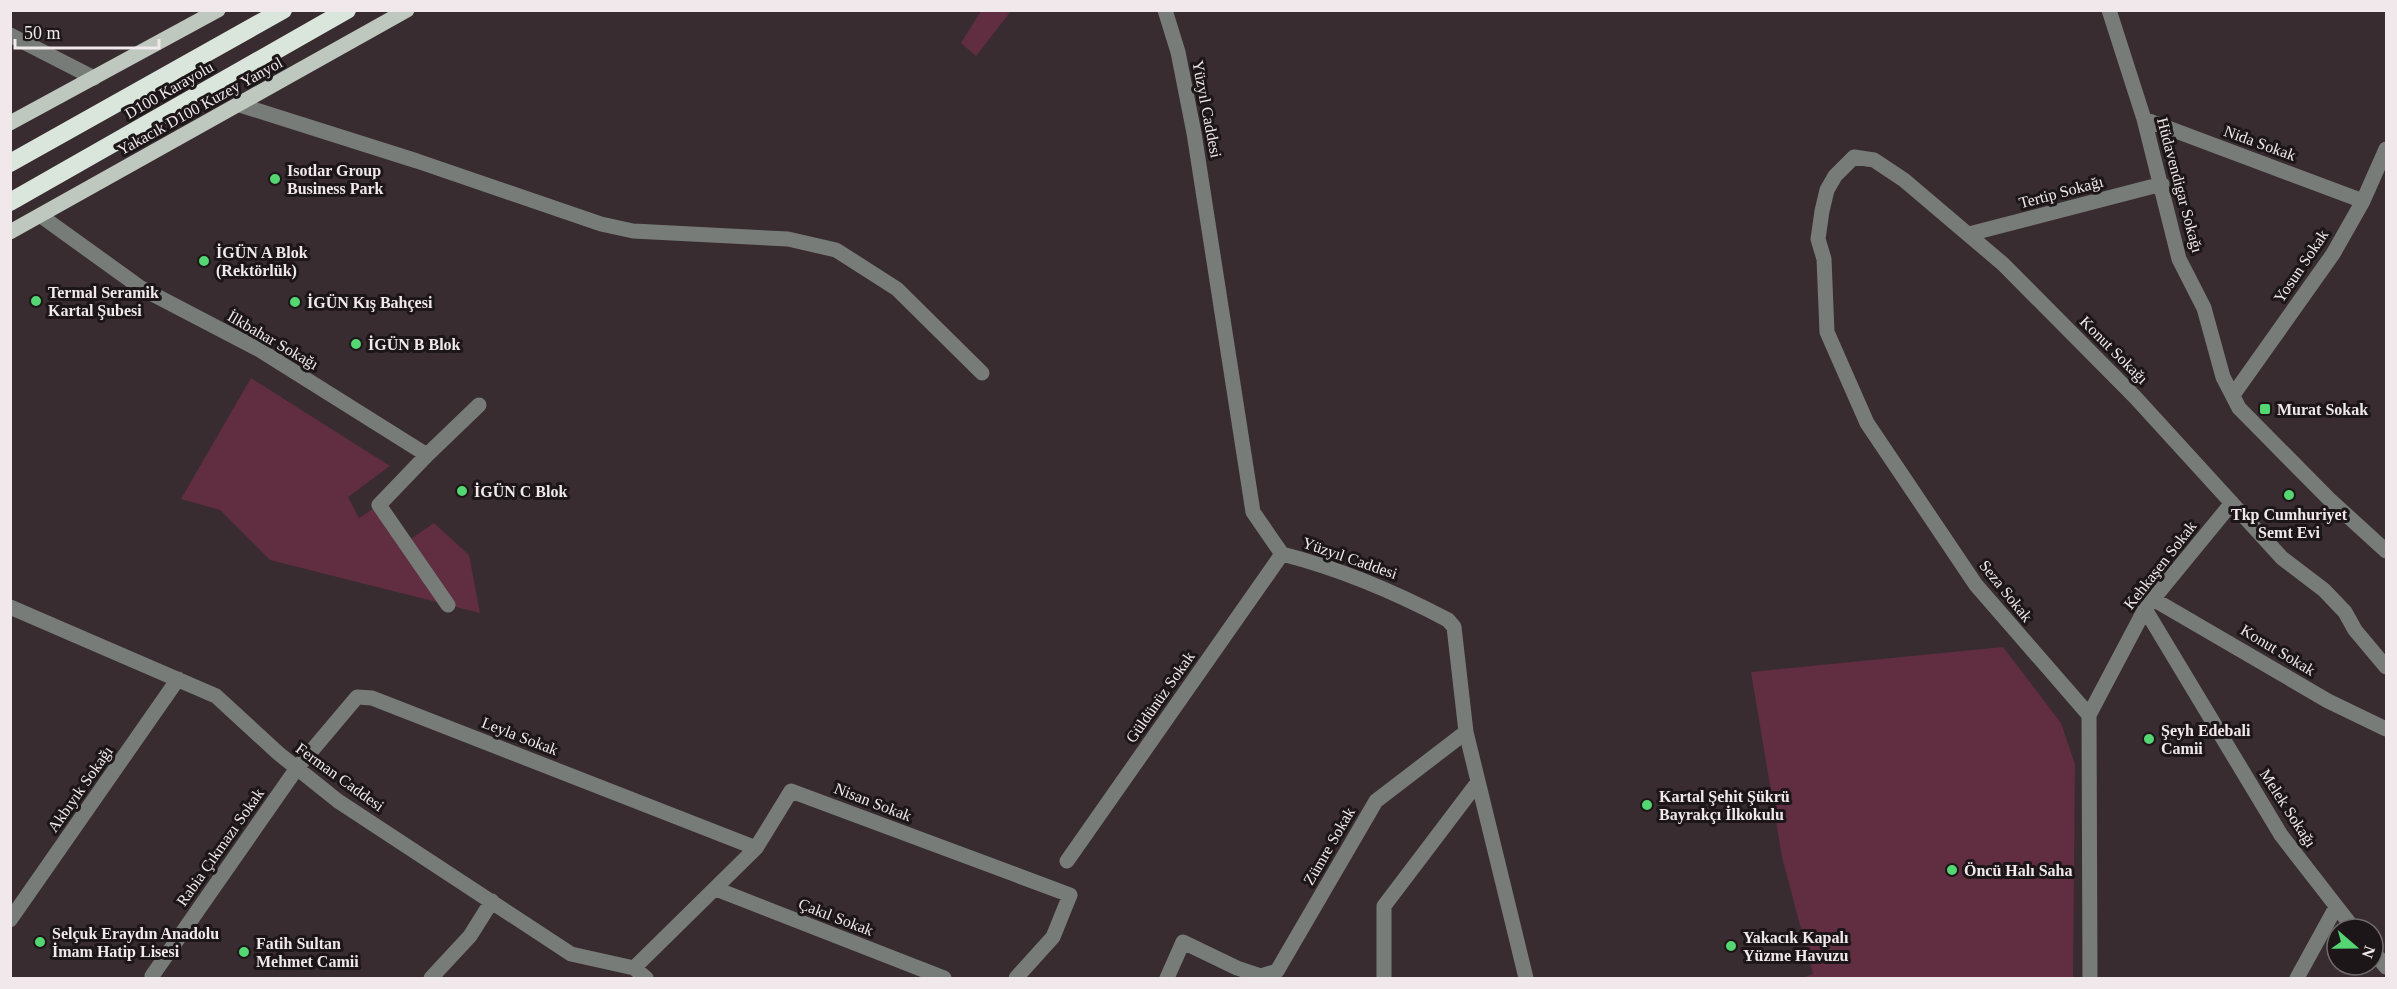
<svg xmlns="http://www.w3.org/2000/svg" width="2397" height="989" font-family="'Times New Roman',serif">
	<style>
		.green { fill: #602d41 }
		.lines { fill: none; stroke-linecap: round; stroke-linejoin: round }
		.minor { stroke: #777c78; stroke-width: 15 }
		.major { stroke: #bec8bf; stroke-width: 15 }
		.highway { stroke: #dae6db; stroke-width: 18 }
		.poi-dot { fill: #54d672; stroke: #1c1618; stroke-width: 2 }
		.labels { text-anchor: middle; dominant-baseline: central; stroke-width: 6; stroke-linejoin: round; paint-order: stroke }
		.street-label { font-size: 16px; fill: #f0e8eb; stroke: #1c1618 }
		.poi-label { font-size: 16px; font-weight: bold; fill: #f0e8eb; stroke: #1c1618; text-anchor: start }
	</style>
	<rect width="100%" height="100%" fill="#382c30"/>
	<path class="green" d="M981 11H1011L976 56 961 43Z
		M251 378 390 466 348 497 359 518 379 505 405 543 434 523 469 555 480 613 270 560 220 510 181 499Z
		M2003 647 2061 723 2075 764 2073 977 1802 978 1813 974 1782 857 1751 672Z"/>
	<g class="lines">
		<path class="minor" d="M1165 10 1178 52 1194 133 1253 512 1282 554C1341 569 1395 592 1448 620L1454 627 1466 732 1526 978
			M2109 10 2144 119 2179 259 2204 308 2223 377 2239 408 2329 499 2386 551
			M10 35 94 78
			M240 105 417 161 601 224 633 231 788 239 836 250 897 289 982 373
			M2144 119 2363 201
			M41 216 141 288 258 349 427 455 479 405
			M1969 234 2162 184
			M2233 395 2333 254 2363 201 2386 149
			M427 455 379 505 448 605
			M2153 599 2328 701 2386 729
			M10 607 216 696 278 753 338 801 571 954 634 968 646 978
			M2145 609 2281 835 2354 929
			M2089 715 2145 609 2231 504
			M1067 861 1282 554
			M716 889 944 978
			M10 920 178 679
			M2373 951 2386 967
			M634 968 756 848 791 791 1070 895 1053 937 1016 978
			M152 976 297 768 357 697 372 698 756 848
			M431 978 470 936 492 901
			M1167 978 1183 942 1237 968 1261 976 1277 971 1376 801 1466 732
			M1384 978V906L1478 782
			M2090 978 2089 715 1976 585 1867 423 1827 332 1824 259 1818 239 1822 211 1827 190 1835 176 1854 157 1874 160 1904 180 2003 264 2135 397 2282 558 2324 590 2345 612 2355 630 2386 667
			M2297 978 2336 907"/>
		<path class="major" d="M10 123 218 10
			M10 232 407 10"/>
		<path class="highway" d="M10 163 283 10
			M10 202 347 10"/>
	</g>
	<g class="poi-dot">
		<circle cx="275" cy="179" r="6"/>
		<circle cx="204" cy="261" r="6"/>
		<circle cx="36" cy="301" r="6"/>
		<circle cx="295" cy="302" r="6"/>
		<circle cx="356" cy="344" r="6"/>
		<rect x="2259" y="403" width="12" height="12" rx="3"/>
		<circle cx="462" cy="491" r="6"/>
		<circle cx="2289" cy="495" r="6"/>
		<circle cx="2149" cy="739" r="6"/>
		<circle cx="1647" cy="805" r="6"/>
		<circle cx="1952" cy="870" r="6"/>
		<circle cx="40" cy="942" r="6"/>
		<circle cx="1731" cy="946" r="6"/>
		<circle cx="244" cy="952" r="6"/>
	</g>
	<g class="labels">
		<g class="street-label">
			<text transform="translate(169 90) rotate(-30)">D100 Karayolu</text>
			<text transform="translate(200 106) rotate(-29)">Yakacık D100 Kuzey Yanyol</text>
			<text transform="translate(1207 109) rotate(79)">Yüzyıl Caddesi</text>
			<text transform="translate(2260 143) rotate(20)">Nida Sokak</text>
			<text transform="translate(2180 185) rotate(75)">Hüdavendigar Sokağı</text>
			<text transform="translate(2061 192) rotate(-15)">Tertip Sokağı</text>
			<text transform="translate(2301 266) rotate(-56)">Yosun Sokak</text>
			<text transform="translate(273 340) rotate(30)">İlkbahar Sokağı</text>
			<text transform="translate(2114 350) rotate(45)">Konut Sokağı</text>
			<text transform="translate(1350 558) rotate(19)">Yüzyıl Caddesi</text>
			<text transform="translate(2160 565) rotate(-52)">Kehkaşen Sokak</text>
			<text transform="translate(2006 591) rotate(51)">Seza Sokak</text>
			<text transform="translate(2278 650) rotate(31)">Konut Sokak</text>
			<text transform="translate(1160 697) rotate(-55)">Güldünüz Sokak</text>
			<text transform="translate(520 736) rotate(21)">Leyla Sokak</text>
			<text transform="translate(340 777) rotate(36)">Ferman Caddesi</text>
			<text transform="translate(80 789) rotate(-55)">Akbıyık Sokağı</text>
			<text transform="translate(873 802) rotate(21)">Nisan Sokak</text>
			<text transform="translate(2288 808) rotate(57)">Melek Sokağı</text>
			<text transform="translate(1329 846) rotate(-60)">Zümre Sokak</text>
			<text transform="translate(220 847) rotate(-55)">Rabia Çıkmazı Sokak</text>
			<text transform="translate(836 917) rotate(21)">Çakıl Sokak</text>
		</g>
		<g class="poi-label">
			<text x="287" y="170">Isotlar Group<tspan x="287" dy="18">Business Park</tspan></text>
			<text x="216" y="252">İGÜN A Blok<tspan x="216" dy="18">(Rektörlük)</tspan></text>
			<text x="48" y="292">Termal Seramik<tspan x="48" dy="18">Kartal Şubesi</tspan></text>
			<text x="307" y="302">İGÜN Kış Bahçesi</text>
			<text x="368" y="344">İGÜN B Blok</text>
			<text x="2277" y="409">Murat Sokak</text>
			<text x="474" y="491">İGÜN C Blok</text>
			<text x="2289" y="514" text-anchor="middle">Tkp Cumhuriyet<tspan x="2289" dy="18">Semt Evi</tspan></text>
			<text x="2161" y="730">Şeyh Edebali<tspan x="2161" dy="18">Camii</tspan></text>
			<text x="1659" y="796">Kartal Şehit Şükrü<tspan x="1659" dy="18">Bayrakçı İlkokulu</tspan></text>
			<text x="1964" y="870">Öncü Halı Saha</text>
			<text x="52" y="933">Selçuk Eraydın Anadolu<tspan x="52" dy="18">İmam Hatip Lisesi</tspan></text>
			<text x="1743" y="937">Yakacık Kapalı<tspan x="1743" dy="18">Yüzme Havuzu</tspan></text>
			<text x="256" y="943">Fatih Sultan<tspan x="256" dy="18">Mehmet Camii</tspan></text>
		</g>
	</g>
	<rect width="2397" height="989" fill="none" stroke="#f0e8eb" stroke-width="24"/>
	<g transform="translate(2355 947) rotate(110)"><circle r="28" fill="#1c1618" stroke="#716a6c" stroke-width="1.5"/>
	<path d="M0-4.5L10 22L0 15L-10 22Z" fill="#54d672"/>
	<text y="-9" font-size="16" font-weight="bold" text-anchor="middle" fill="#f0e8eb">N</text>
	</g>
	<path d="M15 39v9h144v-9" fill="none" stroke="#f0e8eb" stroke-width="3"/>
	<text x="24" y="39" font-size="18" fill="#f0e8eb" stroke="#1c1618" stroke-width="4.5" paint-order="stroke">50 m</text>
</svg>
